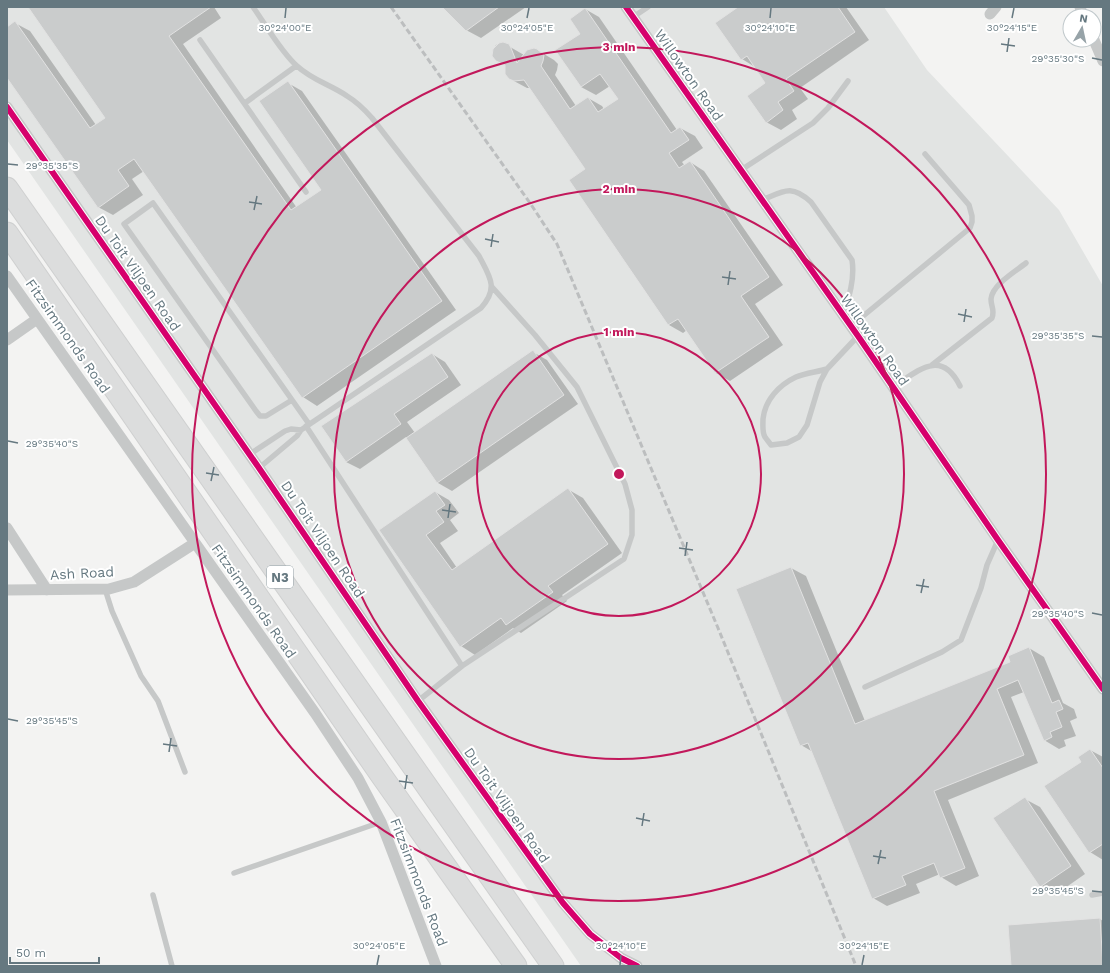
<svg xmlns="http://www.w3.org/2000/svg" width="1110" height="973" font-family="'Work Sans',sans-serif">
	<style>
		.built { fill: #e2e4e3 }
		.shadow { fill: #0003 }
		.building { fill: #cacccc; stroke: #e2e2e2 }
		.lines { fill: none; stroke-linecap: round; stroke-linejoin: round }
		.motorway-casing { stroke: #cfd0d0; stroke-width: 23 }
		.service { stroke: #c6c8c8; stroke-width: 5.5 }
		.minor { stroke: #c6c8c8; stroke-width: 11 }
		.motorway { stroke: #dcdddd; stroke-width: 21 }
		.rail { stroke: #bcbebf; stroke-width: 3; stroke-dasharray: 6 3; stroke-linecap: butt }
		.cycleway-casing { stroke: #fff; stroke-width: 8 }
		.cycleway { stroke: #d6006c; stroke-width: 6 }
		.ticks { fill: none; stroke: #657880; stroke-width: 1.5 }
		.ring { fill: none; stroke: #c2185b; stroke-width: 2 }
		.labels { text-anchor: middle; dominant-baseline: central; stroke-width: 4; stroke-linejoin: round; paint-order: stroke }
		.shield { fill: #fff; stroke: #93a0a6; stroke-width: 1 }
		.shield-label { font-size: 13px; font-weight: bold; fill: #657880 }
		.street-label { font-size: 14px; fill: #657880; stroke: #fff }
		.ticks-label { font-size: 10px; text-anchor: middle; fill: #657880; stroke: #fff; stroke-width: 4; stroke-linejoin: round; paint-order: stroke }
		.centre { fill: #c2185b; stroke: #fff; stroke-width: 2 }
		.ring-label { font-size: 12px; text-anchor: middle; font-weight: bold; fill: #c2185b; stroke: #fff; stroke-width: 4; stroke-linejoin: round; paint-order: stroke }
	</style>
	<rect width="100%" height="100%" fill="#f3f3f2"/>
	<path class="built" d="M7 7H884L927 70 1059 210 1103 286V966H581L7 140Z"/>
	<path class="shadow" d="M29 7H214L221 18 183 44 297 208 322 190 288 83 302 91 456 310 317 406 303 397 144 171 132 179 143 195 113 215 98 207 7 76V28L15 23 30 31 96 125 107 118Z
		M443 7H526L481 38 466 30Z
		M740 7H846L869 40 800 88 808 99 792 110 797 119 781 130 766 122V83L755 67 742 59Z
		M585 9 599 17 677 130 680 128 695 136 703 148 682 162 685 166 690 162 704 171 783 285 755 304 783 345 730 381 716 373 687 330 683 333 669 325 586 170 531 88H527L512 80 506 66 497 60 494 49 496 45 503 43 524 55 539 51 554 60 558 64 557 70 555 75 576 106 588 98 602 106 604 109 619 99 610 86 596 95 581 87V34Z
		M533 352 547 360 578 404 452 491 438 483 406 437 360 469 346 462 432 354 445 362 461 385 407 422 415 433Z
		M569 490 583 498 622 553 562 595 567 601 521 633 513 628 475 655 461 646 380 530 435 492 449 500 459 513 450 520 458 531 440 543 457 568Z
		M791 568 806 576 865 721 1012 662 1029 648 1044 657 1063 703 1074 709 1077 718 1070 721 1076 736 1064 740 1066 746 1059 749 1044 740 1024 692 1011 697 1038 763 948 800 979 876 956 886 941 877 940 874 916 884 920 893 887 906 873 898 813 752 801 745Z
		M1090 750 1103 757V860L1090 852 1082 762Z
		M1025 799 1040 807 1085 874 1055 895 1040 886Z
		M1100 919 1103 921V966H1012Z"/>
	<path class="building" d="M28 7H211L169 36 291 210 321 190 259 101 288 81 442 301 302 398 134 159 118 170 129 186 98 208 7 78V27L15 21 90 128 105 118Z
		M442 7H499L466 31Z
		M738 7H838L855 32 786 79 794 91 778 102 783 110 766 123 747 96 765 83 747 56 741 60 715 23Z
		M585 8 671 133 680 127 689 140 669 153 679 168 690 161 769 277 741 296 769 337 715 373 678 319 668 325 569 180 585 169 524 80 514 81 509 79 505 74V65L496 61 492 56 493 49 499 43 503 42 509 44 511 48 517 63 527 50 534 48 537 49 544 55 543 61 541 66 570 109 588 97 598 112 618 99 600 74 581 87 555 50 580 34 570 19Z
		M533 350 564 395 437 483 406 438Z
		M432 353 448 377 394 414 401 424 346 462 321 426Z
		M568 488 608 544 548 586 553 592 506 625 501 618 460 647 379 530 435 491 445 505 436 511 444 522 426 535 452 570Z
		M791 567 855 724 1010 662 1008 656 1029 647 1052 703 1059 700 1063 709 1056 712 1062 727 1050 732 1052 737 1044 741 1018 680 997 689 1024 755 934 791 965 868 940 878 934 863 902 876 906 885 872 899 808 743 800 746 736 589Z
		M1090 749 1103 768V844L1089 853 1044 786 1081 762 1078 757Z
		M1025 797 1071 866 1040 887 993 818Z
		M1100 918 1103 966H1011L1008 925Z"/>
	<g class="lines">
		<defs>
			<path id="motorway" d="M7 188 553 966
				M7 233 381 775 516 966"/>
		</defs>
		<use href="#motorway" class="motorway-casing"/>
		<path class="service" d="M253 7C266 25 281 52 297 66 312 80 331 85 347 96 357 102 365 110 372 118L479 256C490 277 499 288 481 308L301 430 297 436 259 468
			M633 17 648 7
			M200 40 306 192
			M245 103 296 66
			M741 170 813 123 828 108 848 81
			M762 200C784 191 791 184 811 202L852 260C855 279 849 297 843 315
			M851 326 970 228 972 222V216L969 205 925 154
			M932 365 992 318C995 309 991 308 991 299 992 285 1016 271 1026 263
			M827 369C817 372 805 373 796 377 779 385 765 400 763 419 763 425 762 432 765 437 767 440 769 442 771 445L787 443 799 437 807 425 820 382 827 369 858 336
			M893 387C918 371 941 348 960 386
			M292 400 266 416H260L256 411 124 224 153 203 309 424
			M306 426 462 666 624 559 632 535V510L625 484 577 387 535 335 492 287
			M250 454 285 431 291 429 301 430
			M105 589 112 611 141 676 158 701 185 772
			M865 687 942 652 961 640 981 588 987 565 998 540
			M418 701 462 666
			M234 873 381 822
			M153 895 172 966
			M1092 895 1103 893"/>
		<path class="minor" d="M626 7 858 336 998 540 1103 689
			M1080 7 1083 16
			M990 14 996 7
			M1094 40 1103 61
			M7 107 259 468 418 701 563 903 590 934 621 958 637 966
			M7 276 315 713 358 778 381 822 436 966
			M7 340 37 319
			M7 528 47 590
			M7 590 109 589 134 582 195 543"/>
		<use href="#motorway" class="motorway"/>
		<path class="rail" d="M391 7 530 203 557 244 718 628 856 966"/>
		<defs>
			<path id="cycleway" d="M626 7 858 336 998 540 1103 689
				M7 107 259 468 418 701 563 903 590 934 621 958 637 966"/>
		</defs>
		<use href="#cycleway" class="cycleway-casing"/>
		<use href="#cycleway" class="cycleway"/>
	</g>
	<path class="ticks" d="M285 18 286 8M527 18 529 8M770 18 771 8M1012 18 1014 8M1001 44 1015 46M1007 52 1009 38M1092 58 1102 60M8 164 18 165M249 202 262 204M254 210 257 196M485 239 499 242M491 247 493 234M722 277 736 279M728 285 730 271M958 314 972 317M964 322 966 309M1092 336 1102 337M8 441 18 443M206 473 219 475M211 481 214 467M442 510 456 512M448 518 450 504M679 548 693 550M685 556 687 542M916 585 929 587M921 593 924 579M1092 613 1102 615M8 719 18 721M163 744 177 746M169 752 171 738M399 781 413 783M405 789 407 775M636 818 650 821M642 826 644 813M873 856 886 858M878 864 881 850M1092 891 1102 892M377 965 379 955M620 965 621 955M862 965 864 955"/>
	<g class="ring">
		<circle cx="619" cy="474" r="142"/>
		<circle cx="619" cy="474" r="285"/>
		<circle cx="619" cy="474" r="427"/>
	</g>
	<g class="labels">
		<rect class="shield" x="267" y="566" width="26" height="22" rx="3"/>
		<g class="shield-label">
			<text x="280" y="577">N3</text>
		</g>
		<g class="street-label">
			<text transform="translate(689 75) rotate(55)">Willowton Road</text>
			<text transform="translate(138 273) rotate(55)">Du Toit Viljoen Road</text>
			<text transform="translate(68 336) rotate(55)">Fitzsimmonds Road</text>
			<text transform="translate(875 340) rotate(55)">Willowton Road</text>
			<text transform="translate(323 539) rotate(56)">Du Toit Viljoen Road</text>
			<text transform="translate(82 573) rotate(-3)">Ash Road</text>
			<text transform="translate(254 601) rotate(55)">Fitzsimmonds Road</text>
			<text transform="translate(507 805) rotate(55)">Du Toit Viljoen Road</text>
			<text transform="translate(419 882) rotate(69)">Fitzsimmonds Road</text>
		</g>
	</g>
	<g class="ticks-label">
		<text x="285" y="31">30°24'00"E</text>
		<text x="527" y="31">30°24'05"E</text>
		<text x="770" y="31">30°24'10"E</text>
		<text x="1012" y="31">30°24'15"E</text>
		<text x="1058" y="62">29°35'30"S</text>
		<text x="52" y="169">29°35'35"S</text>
		<text x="1058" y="339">29°35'35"S</text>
		<text x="52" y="447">29°35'40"S</text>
		<text x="1058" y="617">29°35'40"S</text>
		<text x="52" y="724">29°35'45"S</text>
		<text x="1058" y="894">29°35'45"S</text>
		<text x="379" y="949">30°24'05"E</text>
		<text x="621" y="949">30°24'10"E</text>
		<text x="864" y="949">30°24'15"E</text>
	</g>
	<circle cx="619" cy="474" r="6" class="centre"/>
	<g class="ring-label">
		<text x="619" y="51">3 min</text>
		<text x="619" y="193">2 min</text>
		<text x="619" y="336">1 min</text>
	</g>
	<rect width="1110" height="973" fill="none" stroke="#657880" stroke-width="16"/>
	<g transform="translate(1082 28) rotate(9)"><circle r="19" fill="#ffffff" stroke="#c1c9cc"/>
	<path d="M0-3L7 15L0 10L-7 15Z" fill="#97a3a8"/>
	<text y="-6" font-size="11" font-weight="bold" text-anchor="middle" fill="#657880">N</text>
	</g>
	<path d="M10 957v6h89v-6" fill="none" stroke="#657880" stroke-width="2"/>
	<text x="16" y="957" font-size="12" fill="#657880" stroke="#ffffff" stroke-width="3" paint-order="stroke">50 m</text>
</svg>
